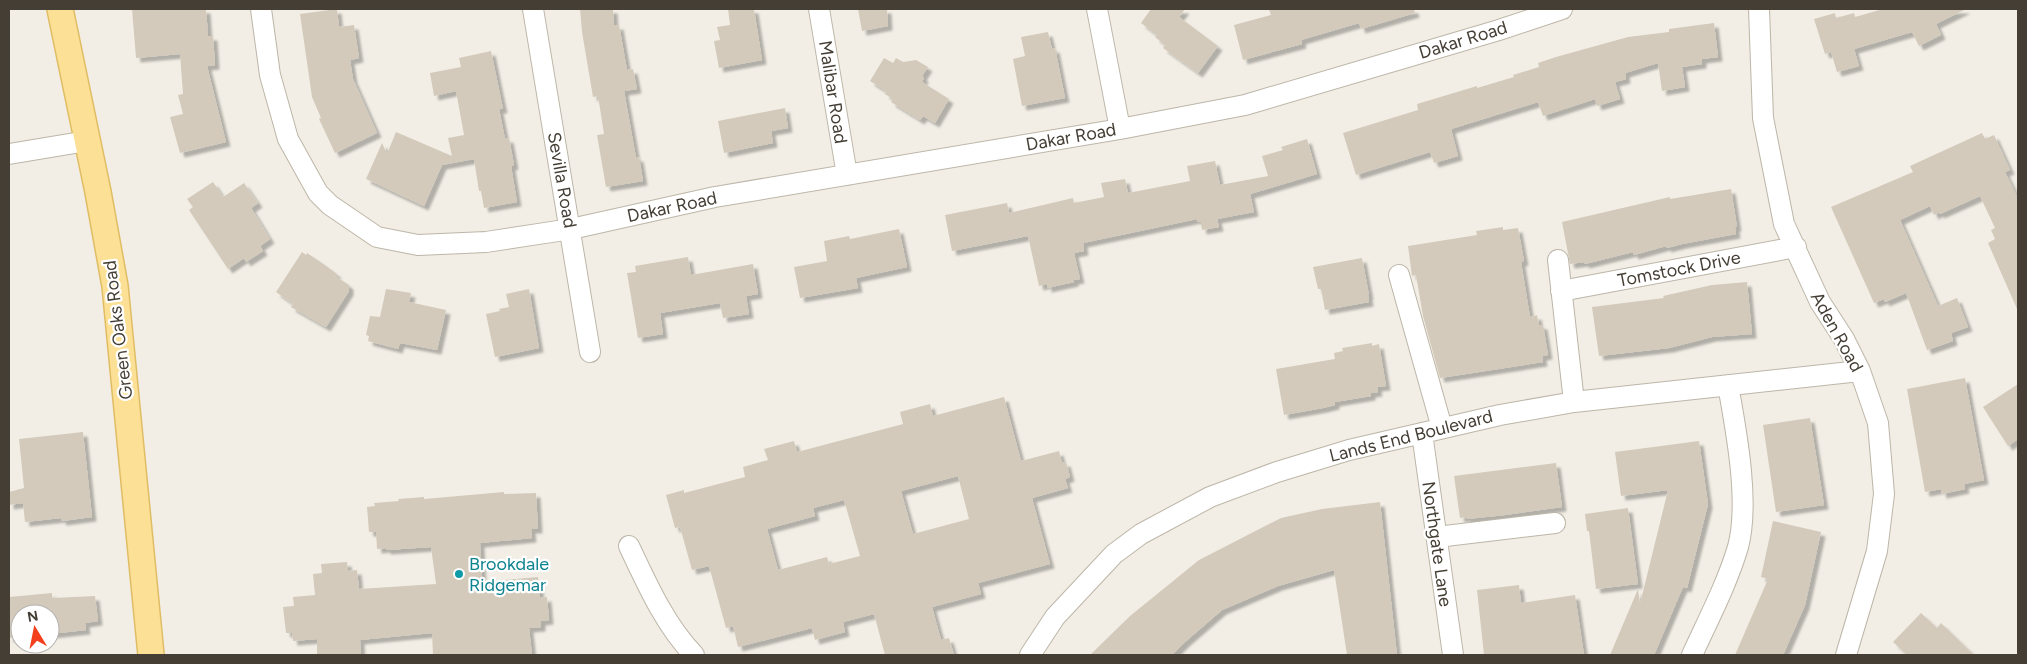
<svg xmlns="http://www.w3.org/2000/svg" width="2027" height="664" font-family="Figtree,sans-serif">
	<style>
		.building { fill: #d3cabb; fill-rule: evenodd; filter: url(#shadow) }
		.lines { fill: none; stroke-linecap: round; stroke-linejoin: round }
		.minor-casing { stroke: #bdb6a8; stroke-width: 22 }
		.major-casing { stroke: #e0bd65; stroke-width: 28 }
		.minor { stroke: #fff; stroke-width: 20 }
		.major { stroke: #fbe095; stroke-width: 25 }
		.culture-dot { fill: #0f9aa8; stroke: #fff; stroke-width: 2 }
		.labels { text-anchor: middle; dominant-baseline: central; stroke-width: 4.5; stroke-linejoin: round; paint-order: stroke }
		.street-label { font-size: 18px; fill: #443e35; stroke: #fff }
		.culture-label { font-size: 18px; fill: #0d838f; stroke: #fff; text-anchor: start }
	</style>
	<defs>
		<filter id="shadow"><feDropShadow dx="4.5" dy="4.5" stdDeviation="1" flood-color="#0004"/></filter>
	</defs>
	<rect width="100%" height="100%" fill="#f2eee5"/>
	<path class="building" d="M132 9H206L208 36H213L215 65 207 66 226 142 180 153 170 117 183 114 178 95 183 94 180 54 136 58Z
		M337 9 339 27 354 25 359 58 350 60 353 79 377 133 335 153 319 119 321 118 312 97 300 14Z
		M580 9H613L614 26 619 25 627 70 633 69 637 89 624 91 636 158 639 157 643 181 606 187 597 135 604 134 598 96 593 97 582 32Z
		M728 9H754L762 60 719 68 714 41 720 40 717 27 730 25Z
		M858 9H887L888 26 862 31Z
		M1151 9H1185L1179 17 1218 46 1198 73 1163 48 1165 45 1155 37 1157 35 1141 23Z
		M1269 9H1414L1415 13 1361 29 1359 23 1301 40 1302 44 1243 60 1234 25 1271 15Z
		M1883 9H1966L1936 24 1941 35 1919 46 1912 32 1854 49 1859 66 1837 72 1831 52 1825 54 1814 19 1835 13 1836 18 1854 13 1855 17Z
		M1714 23 1718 57 1702 59V64L1682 67 1685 87 1662 91 1658 63 1625 73 1626 79 1615 82 1620 99 1597 106 1595 99 1543 116 1538 102 1451 129 1458 156 1434 163 1430 152 1356 175 1343 133 1418 110 1417 104 1477 86V88L1514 77 1513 75 1539 67 1538 63 1556 57 1628 37 1669 32V29Z
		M1048 32 1052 49 1055 48 1065 98 1022 106 1013 59 1025 56 1021 37Z
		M491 51 503 109H499L505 139 509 138 514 165 511 166 517 202 484 208 481 191H479L474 159 442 165 424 206 366 179 382 143 387 154 396 132 452 156 448 138 464 135 456 91 434 96 430 73 461 67 459 58Z
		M884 58 893 63 896 58 903 62 916 60 928 67 922 76 924 78 922 82 949 99 935 123 923 116 920 120 891 102 893 99 885 94 886 91 870 81Z
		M785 108 788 128 771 131 773 143 724 153 718 121Z
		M1982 133 1985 139 1994 135 2010 170 2005 172 2018 199V311L1988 243 1995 239 1991 230 1995 228 1980 196 1940 214 1939 212 1934 215 1930 206 1900 220 1938 306 1957 298 1968 327 1951 333 1953 341 1927 350 1906 293 1885 302 1884 299 1874 303 1831 207 1913 172 1910 166Z
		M1307 139 1317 174 1250 194 1254 212 1217 219 1219 227 1202 230 1201 222H1198L1197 219 1083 243 1084 251 1074 253 1080 279 1074 280V282L1047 288V284L1039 286 1028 236 952 251 945 215 1007 203 1009 213 1073 198 1074 203 1104 197 1101 183 1125 179 1128 193 1190 181 1187 166 1215 161 1220 185 1268 176 1262 156 1283 150 1281 147Z
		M213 182 223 197 244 183 258 203 251 208 270 239 260 246 263 251 246 262 244 258 228 269 189 210 193 207 187 199Z
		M1731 189 1737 227H1735L1736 234 1682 244 1667 248 1666 246 1634 255 1633 252 1585 264 1584 262 1570 264 1562 222 1670 197V199Z
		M1503 227V230L1518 228 1524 261 1521 262 1530 317 1537 315 1539 325H1543L1548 355 1542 356 1543 362 1440 378 1423 316 1416 275 1412 276 1408 246 1477 235 1476 231Z
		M899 229 907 267 856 278 858 288 800 298 794 267 827 261 824 241 849 236 850 239Z
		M302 252 306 255 307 253 322 263 337 274 335 276 349 285V291L326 327 291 307 293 304 276 292Z
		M688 257 691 275 753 264 758 294 746 296 749 314 723 318 720 303 660 313 663 334 638 338 627 273 636 272 635 266Z
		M1362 258 1369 295H1368L1369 302 1325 310 1321 289H1318L1313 267Z
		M1747 282 1752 334 1712 337 1669 348 1599 356 1592 307 1664 298 1663 296 1712 285Z
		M386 289 411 293 409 302 446 310 437 350 400 343 398 349 368 341 369 336 366 335 370 316 380 317Z
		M529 289 539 348 495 357 486 314 500 311 499 309 509 307 506 294Z
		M1372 343V346L1379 344 1386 386 1377 387 1378 392 1371 393V396L1335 402V405L1323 408 1284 415 1276 369 1335 359 1334 353 1343 351 1342 348Z
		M1965 378 1984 480 1964 484 1965 489 1942 494 1941 489 1925 492 1907 389Z
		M2018 384V439L2008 446 1983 407Z
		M1004 397 1021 461 1059 451 1062 463 1066 462 1070 477 1065 479 1068 488 1032 498 1050 564 978 583 981 594 932 607 941 640 949 638 954 655H885L874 614 843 622 845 632 815 640 812 628 738 647 733 626 726 628 709 566 692 570 680 527 675 528 666 495 684 490V493L745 477 743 467 768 460 764 449 794 441 797 452 903 424 900 412 930 404 933 416ZM958 476 969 519 913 534 901 491ZM844 500 860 556 829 564 827 557 778 570 767 529 815 516 813 508Z
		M1810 418 1824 505 1776 512 1763 425Z
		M83 432 92 517 62 521 61 518 25 522 23 503 9 505V492L24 488 19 439Z
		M1699 441 1708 504 1687 588 1683 587 1654 655H1610L1638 589 1640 604 1668 490 1621 496 1615 452Z
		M1556 463 1562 507 1505 515 1467 519 1466 517 1460 518 1454 476Z
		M504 492V494L536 493 538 529H531L532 538 480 543 482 582 538 577 540 598 547 597 549 620 541 621V627L529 628 532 655H433L432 633 360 640 361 655H317V639L293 641 292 633H286L283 607 294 606 293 597 315 595 313 574 322 573 321 564 347 562 348 571 357 570 359 589 436 584 431 547 386 550V548L377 549 376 532H369L367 507 375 506 374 503 399 501 398 499 424 497V499Z
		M1380 502 1397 655H1347L1334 570 1278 586 1222 610 1185 642 1172 655H1090L1130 616 1199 560 1281 518 1322 509Z
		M1628 508 1638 584 1596 589 1589 531H1587L1585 514Z
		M1773 521 1821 532 1805 605 1783 655H1735L1768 579 1761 577Z
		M1519 585 1521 603 1575 595 1584 655H1484L1477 590Z
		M52 593V598L95 596 98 621 85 623 86 630 50 634V614H20V637L9 638V597Z
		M1921 613 1937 628 1941 623 1974 655H1907L1893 642Z"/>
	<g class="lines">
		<defs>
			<path id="minor" d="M261 9 270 75 288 139 318 193 330 205 377 237 418 245 486 242 571 229 715 197 1120 129 1245 105 1499 30 1562 9
				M533 9 590 352
				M819 9 847 175
				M1097 9 1120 129
				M1759 9 1763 118 1784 224 1820 302 1844 339 1860 371 1878 423 1884 494 1877 551 1846 655
				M9 154 87 141
				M1558 260 1574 402
				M1399 275 1442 428
				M1561 291 1796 247
				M1422 433 1453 655
				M1437 537 1555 523
				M629 546C647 584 665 625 694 655
				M1030 655 1055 617 1114 554 1141 534 1210 497 1277 472 1349 450 1500 415 1574 402 1860 371
				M1692 655C1708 620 1727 584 1738 547 1750 502 1736 430 1728 385"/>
			<path id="major" d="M60 9 98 192 115 286 151 655"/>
		</defs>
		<use href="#minor" class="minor-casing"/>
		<use href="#major" class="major-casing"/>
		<use href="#minor" class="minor"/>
		<use href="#major" class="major"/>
	</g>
	<circle class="culture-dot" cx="459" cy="574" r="5"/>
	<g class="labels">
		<g class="street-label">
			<text transform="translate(1463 40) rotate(-17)">Dakar Road</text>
			<text transform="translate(833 92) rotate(81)">Malibar Road</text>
			<text transform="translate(1071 137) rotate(-10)">Dakar Road</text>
			<text transform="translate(562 180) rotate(80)">Sevilla Road</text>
			<text transform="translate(672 207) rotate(-12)">Dakar Road</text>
			<text transform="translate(1679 269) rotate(-11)">Tomstock Drive</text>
			<text transform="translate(118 330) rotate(-97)">Green Oaks Road</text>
			<text transform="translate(1837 332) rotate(61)">Aden Road</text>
			<text transform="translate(1411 436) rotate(-14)">Lands End Boulevard</text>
			<text transform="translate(1437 544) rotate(82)">Northgate Lane</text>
		</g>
		<g class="culture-label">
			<text x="469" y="564">Brookdale<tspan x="469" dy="21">Ridgemar</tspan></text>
		</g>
	</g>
	<rect width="2027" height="664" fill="none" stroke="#443e35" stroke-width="20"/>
	<g transform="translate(35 629) rotate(350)"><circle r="24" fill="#ffffff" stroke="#b4b2ae"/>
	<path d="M0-4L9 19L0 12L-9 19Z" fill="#f33f1b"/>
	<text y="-8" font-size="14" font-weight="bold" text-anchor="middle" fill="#443e35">N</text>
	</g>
</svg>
